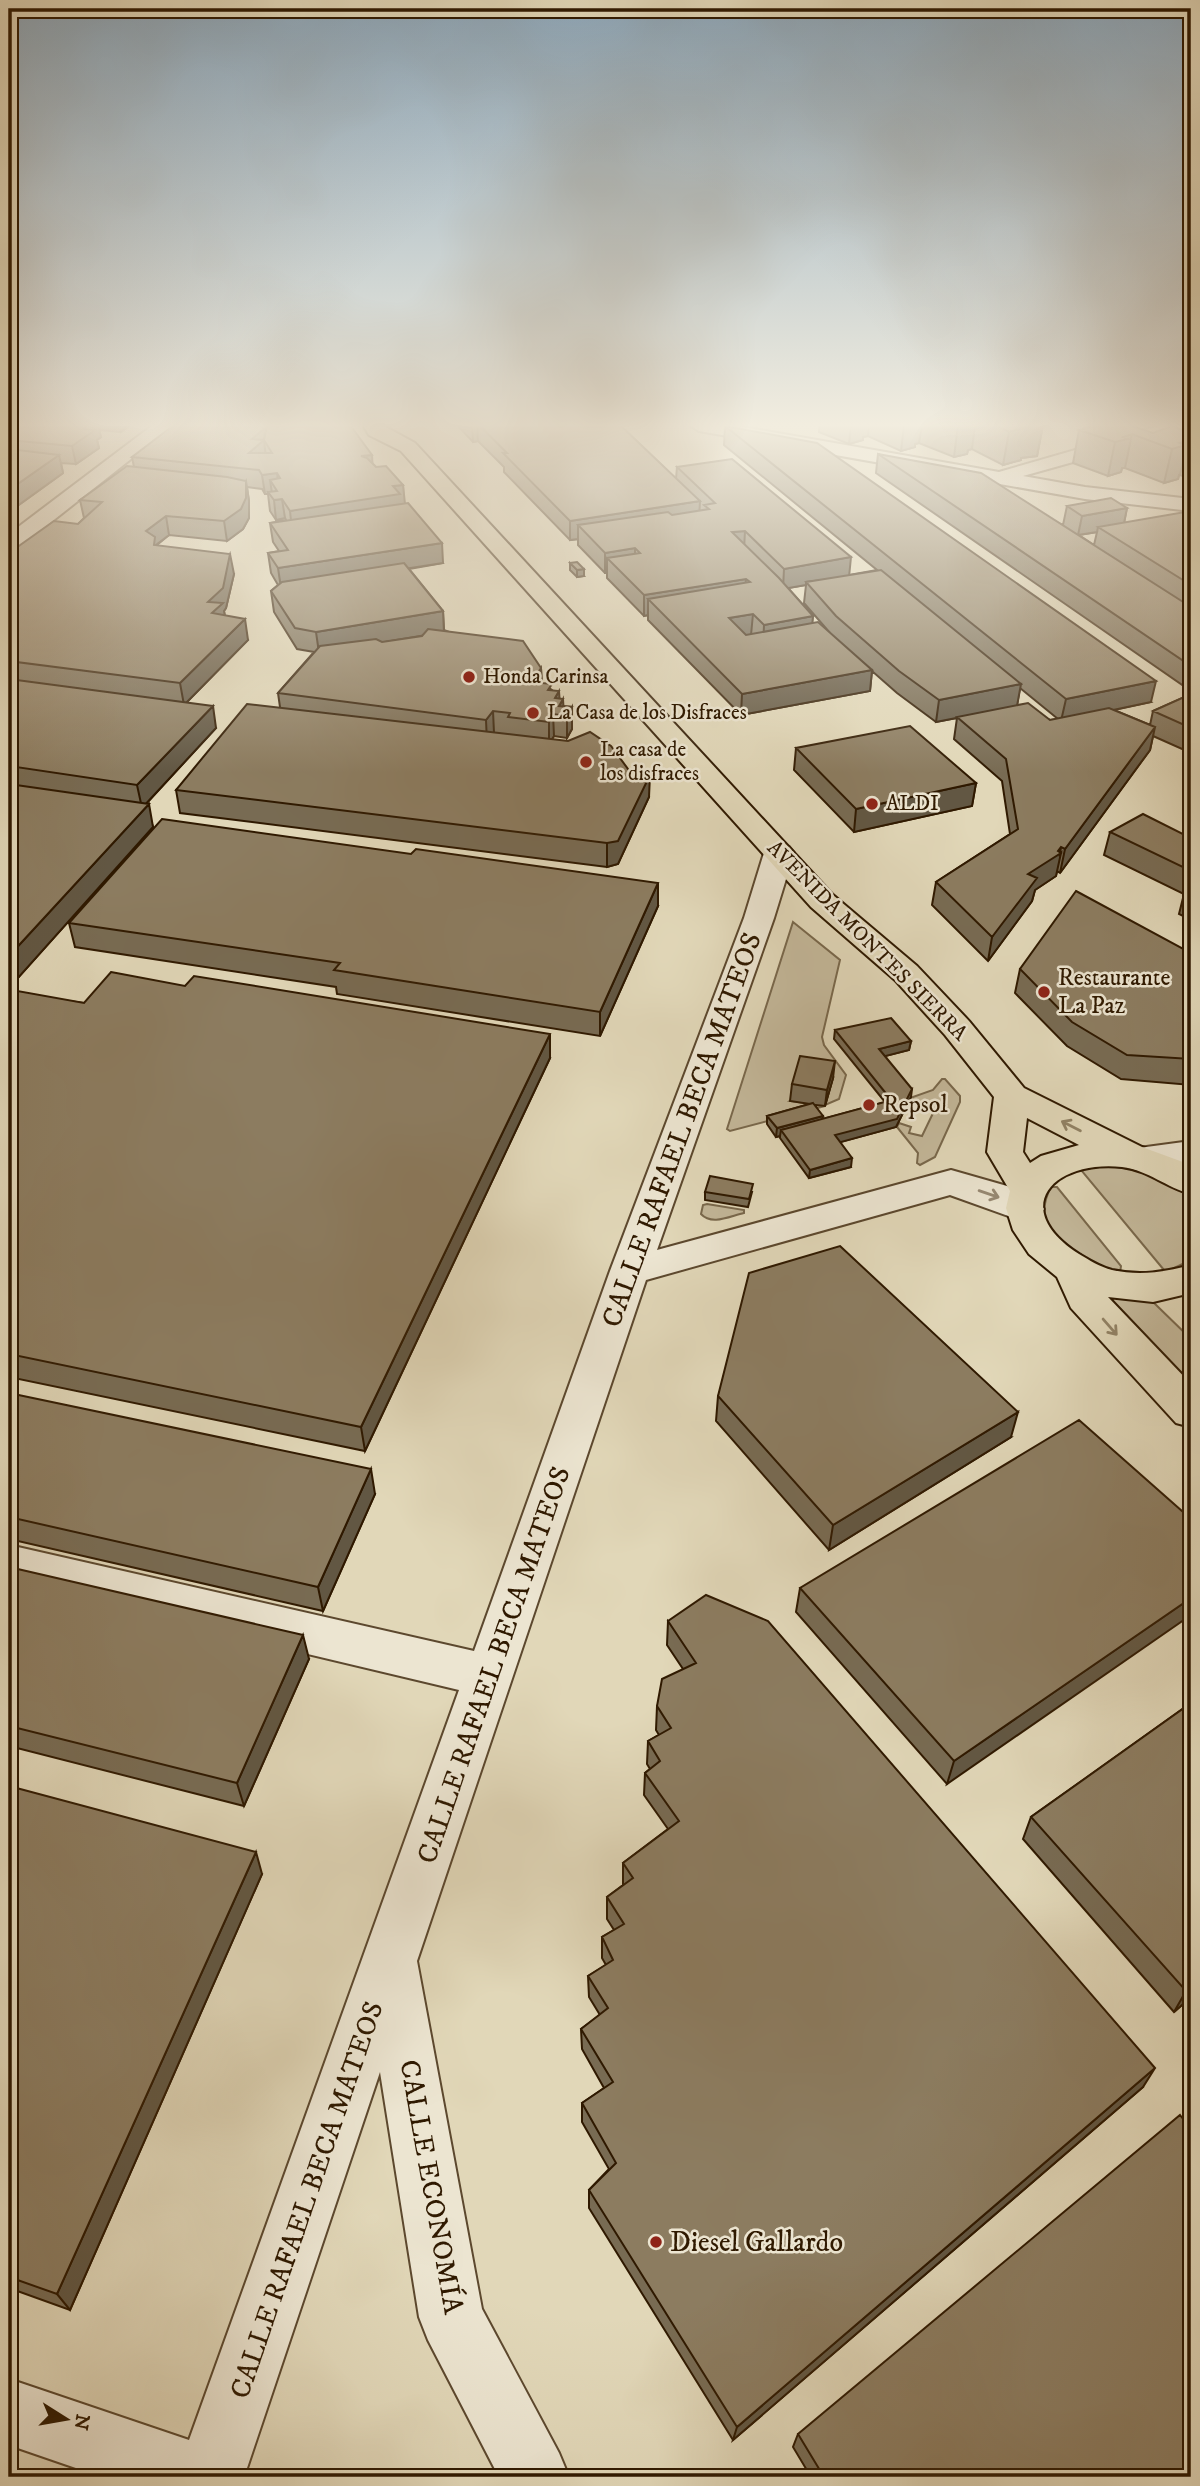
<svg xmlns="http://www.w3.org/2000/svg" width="1200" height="2486" font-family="'IM FELL DW Pica',serif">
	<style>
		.green { fill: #c3b799; stroke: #79684c; stroke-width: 2 }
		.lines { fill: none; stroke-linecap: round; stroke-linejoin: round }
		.minor-casing { stroke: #5c482e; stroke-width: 4 }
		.major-casing { stroke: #2f1900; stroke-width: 4 }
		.minor { fill: #ece5d1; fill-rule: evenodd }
		.major { fill: #e1d7b8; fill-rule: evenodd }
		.wall { fill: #786b53; stroke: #2f1900; stroke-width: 2; fill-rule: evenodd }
		.shaded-wall { fill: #625743; stroke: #2f1900; stroke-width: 2 }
		.building { fill: #8c7c60; stroke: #2f1900; stroke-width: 2; fill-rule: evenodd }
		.oneway { stroke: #918265 }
		.oneway2 { stroke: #978973 }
		.poi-dot { fill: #8f2418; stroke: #ece5d1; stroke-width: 2.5 }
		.labels { text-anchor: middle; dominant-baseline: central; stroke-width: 5; stroke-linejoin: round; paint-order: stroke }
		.far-poi-label { font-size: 21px; fill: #2f1900; stroke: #ece5d1; text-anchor: start }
		.far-street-label { font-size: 21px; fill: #2f1900; stroke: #ece5d1 }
		.poi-label { font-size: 24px; fill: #2f1900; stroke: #ece5d1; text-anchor: start }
		.near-street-label { font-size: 28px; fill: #2f1900; stroke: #ece5d1 }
		.near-poi-label { font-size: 28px; fill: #2f1900; stroke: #ece5d1; text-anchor: start }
	</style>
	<rect width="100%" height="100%" fill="#e1d7b8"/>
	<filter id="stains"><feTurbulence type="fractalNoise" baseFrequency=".00286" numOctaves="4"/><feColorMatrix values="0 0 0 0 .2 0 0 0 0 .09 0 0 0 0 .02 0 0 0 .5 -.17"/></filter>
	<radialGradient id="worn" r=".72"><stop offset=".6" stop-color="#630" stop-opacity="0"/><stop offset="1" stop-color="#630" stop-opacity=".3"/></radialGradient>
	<path class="green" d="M793 922 840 960 822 1037 824 1045 846 1075 839 1099 825 1105 833 1078 790 1101 825 1106 730 1131 727 1129Z
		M942 1079H945L960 1096V1102L935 1157 920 1165 917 1163 918 1153 897 1127 899 1123 911 1127 909 1133 922 1136 935 1109 909 1101 910 1098 933 1090Z
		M1101 1166C1133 1167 1170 1175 1191 1201V1260L1168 1271 1164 1270 1081 1170Z
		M1051 1187H1057L1121 1266 1120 1273C1082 1261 1025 1235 1051 1187Z
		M707 1204 744 1210V1213C730 1216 712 1226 701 1214L703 1205Z
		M1104 1295 1152 1301 1191 1339V1393L1133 1335Z"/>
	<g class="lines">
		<defs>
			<path id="minor" d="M153 425H174L17 549 9 550V534Z
				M690 425H732L999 472 1162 425H1191V429L1023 476 1085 487 1191 499V511L1085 499 699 431Z
				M779 844 789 847 794 853 774 918 657 1250 951 1170 1007 1186 1038 1200 1044 1209 1038 1218 1025 1222 950 1195 646 1280 417 1961 482 2309 559 2453 569 2477H499L428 2340 419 2317 380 2072 244 2477H102L9 2445V2379L189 2440 459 1690 9 1583V1545L474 1651 610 1271 744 918 764 853 769 847Z
				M1191 1141V1165L1137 1170 1124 1166 1119 1158 1124 1150Z"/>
			<path id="major" d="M363 425H382L415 443 833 895 917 966 969 1021 1024 1088 1142 1147 1191 1165V1194C1167 1188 1148 1170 1122 1167 1053 1160 1008 1208 1079 1254 1089 1260 1100 1267 1112 1270 1140 1276 1165 1272 1191 1265V1293L1153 1302 1108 1297 1191 1384V1427L1176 1423 1071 1308 1057 1277 1029 1254 1013 1230 1006 1208 1010 1191 987 1152 994 1097 945 1035 895 980 811 907 401 451 369 435ZM1027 1118 1079 1145 1041 1156 1030 1163 1023 1152Z"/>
		</defs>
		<use href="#minor" class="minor-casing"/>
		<use href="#major" class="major-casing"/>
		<use href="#minor" class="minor"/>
		<use href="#major" class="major"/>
	</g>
	<path class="wall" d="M9 425H130L121 432 99 430 101 437 97 440 99 448 76 464 61 463 63 473 9 512Z
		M269 425H350L373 464 376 467 403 485 404 504 443 563 409 569 443 611 444 630 541 668 542 683 552 690 560 699 563 706 572 707V729L567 738 554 736 552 739 649 797 618 864 607 867 180 813 176 790 280 707 278 693 314 652 297 649 274 612 271 591 278 585 271 573 268 553 279 551 273 542 270 523 286 520 285 518 276 520 270 511 268 494H265L262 489 247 487 249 501V518L243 529 227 541 169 535 157 545 234 574 226 608 224 611 225 616 248 640 186 703 216 728 146 804 153 827 9 988V553L78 524 84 518 80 500 134 467 132 457 269 426Z
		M457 425H620L676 479 677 467 849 575 877 570 724 445 725 426 1151 702 1114 710 1150 725 1153 711 1191 694V753L1153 736 1150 750 1060 873 1057 871 1056 876 1035 890 1032 901 988 961 932 905 936 882 1010 834 1002 781 954 739 957 718 936 722 897 693 872 671 870 691 741 715 648 620V615L644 616 607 578V573H605L578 545V539L570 540 504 472V467L478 441 473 442ZM806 585 804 603 830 633 812 623 813 616 788 588ZM1020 688 1058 719 1050 720 1017 705Z
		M819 425H1043L1037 456 1021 458V460L1003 465 972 449 968 450 967 454 954 457 919 443 915 444V447L901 451 868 436 863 437V440L849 444 819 432Z
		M1079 430 1153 433H1191V479L1180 475H1179L1178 479 1164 483 1125 468H1122L1121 472 1108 476 1073 463Z
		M878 454 1063 525 1067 506 1127 508 1124 523 1191 515V691L876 473ZM1097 532 1094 545 1079 535Z
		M570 563 584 576 577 577 570 570Z
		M796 748 976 783 972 806 854 832 794 770Z
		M1110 832 1191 838V920L1179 914 1184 894 1104 855Z
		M658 906 600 1036 337 994 336 987 75 947 69 923Z
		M1191 953V1085L1121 1079 1067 1046 1015 993 1020 969Z
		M9 993 84 1003 550 1058 365 1451 9 1377Z
		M835 1030 911 1041 909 1050 885 1056 911 1097 896 1127 840 1142 851 1167 809 1178 780 1138V1136L776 1137 767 1124V1116L810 1104 790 1101 792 1084 833 1078 825 1106 815 1105 823 1119 885 1102 834 1039Z
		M705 1192H752L748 1207 705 1200Z
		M9 1393 375 1494 323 1611 9 1539Z
		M718 1396 1011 1437 829 1550 716 1421Z
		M1191 1519 947 1784 796 1612 800 1588Z
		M9 1567 309 1659 244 1806 9 1746Z
		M668 1621 1143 2087 733 2440 589 2208V2190L609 2169 582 2122V2103L604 2088 582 2049 581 2029 600 2015 589 1997 588 1976 606 1965 602 1958V1937L614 1930 607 1919V1897L623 1885V1863L668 1829 644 1795 645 1773 650 1769 647 1764 648 1741 659 1735 656 1730 657 1706 683 1669 667 1645Z
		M1191 1703V1997L1174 2012 1023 1839 1031 1817Z
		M9 1786 262 1874 70 2310 9 2288Z
		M798 2434 1191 2477H811L793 2447Z"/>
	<path class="shaded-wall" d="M88 425H98L101 437 97 440 99 448 76 464 72 446 83 429Z
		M120 425H130L121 432Z
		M472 425H477L478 441 473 442Z
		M851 425H869L868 436 863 437V440L849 444Z
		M904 425H922L919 443 915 444V447L901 451Z
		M958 425H975L972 449 968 450 967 454 954 457Z
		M1021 425H1043L1037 456 1021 458V460L1003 465 1009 432Z
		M267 426 264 440 266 458 249 453 252 439Z
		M1132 434 1125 468H1122L1121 472 1108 476 1115 442 1123 437Z
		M1188 441 1180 475H1179L1178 479 1164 483 1172 449 1180 443Z
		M59 455 63 473 9 512V490Z
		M372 455 373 473 361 456Z
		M277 473 279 492 270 480 272 493 268 492V494H265L262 475Z
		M246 481 249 501V518L243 529 227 541 224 521Z
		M403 485 405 504 292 530 290 511 393 486Z
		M282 499 285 518 276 520 274 500Z
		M700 501 699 520 578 525V539L570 540V521Z
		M1127 508 1123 528 1098 527 1097 532 1078 535 1082 516Z
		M166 516 169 535 156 545 158 557 146 531Z
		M745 531 744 550 732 532Z
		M442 543 443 563 281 588 278 568Z
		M635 548V568L607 558V573H605V553Z
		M230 554 234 574 226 608 224 611 226 624 213 621 208 602Z
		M851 557 849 577 806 582V585L783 589 784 569Z
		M584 569V576L577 577V570Z
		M746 579 744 599H648V615L644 616V595Z
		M443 611 444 632 319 653 316 632Z
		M753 614 751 635 727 639 729 618Z
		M813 616 811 637 763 646 764 625Z
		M245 619 248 640 184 705 180 683Z
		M541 668 542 690 532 682Z
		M872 670 870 691 741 715 742 694Z
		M1156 681 1151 702 1061 721 1066 699Z
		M1021 684 1017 706 936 722 939 700Z
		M559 691 560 705 563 699 564 715 555 698Z
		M213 706 216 728 142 808 137 785Z
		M572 707V729L567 738V716Z
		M493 711 494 733 487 743 486 720Z
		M553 714 554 736 549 744V722Z
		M1155 727 1150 750 1060 873 1065 849Z
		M650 775 649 797 618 864 607 867V843Z
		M976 783 972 806 854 832 856 809Z
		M149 804 153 827 9 988V956Z
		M1061 847 1060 854 1061 853 1056 876 1035 890 1032 901 988 961 992 937 1028 874 1058 851Z
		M658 883V906L600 1036V1012Z
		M550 1034V1058L365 1451 361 1427Z
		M911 1041 909 1050 878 1058 879 1049Z
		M835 1061 833 1078 825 1106 827 1090Z
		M912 1089 911 1097 896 1127 834 1144 835 1135Z
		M823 1116 822 1124 781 1130 780 1136 776 1137 777 1128Z
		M852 1158 851 1167 809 1178 810 1170Z
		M1018 1412 1011 1437 829 1550 833 1525Z
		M371 1469 375 1494 323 1611 318 1587Z
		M1191 1598V1615L947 1784 954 1761Z
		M303 1635 309 1659 244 1806 237 1783Z
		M256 1852 262 1874 70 2310 57 2294Z
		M1191 1987V1997L1174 2012 1186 1991Z
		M1155 2068 1143 2087 733 2440 737 2427Z"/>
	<path class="building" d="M9 425H88L83 429 95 430 72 446 9 440Z
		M174 425H254L267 426 252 439 264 440 267 426 277 425H350L372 455 361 456 367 458 376 467 386 466 403 485 393 486 400 494 290 511 282 499 274 500 268 492 277 491 270 480 280 478 277 473 262 475 259 470 132 457ZM264 440 272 453H249Z
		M479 425H620L700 501 570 521 503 453H507Z
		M995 425H1022H1021L1026 427 1009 432Z
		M1096 425H1129L1153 433 1172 426 1191 433V442L1188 441 1180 443 1186 445 1172 449 1132 434 1123 437 1128 439 1115 442 1079 430Z
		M725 426 817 443 1156 681 1066 699Z
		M9 449 59 455 9 490Z
		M878 454 981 473 1191 607V666Z
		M732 459 851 557 784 569 745 531 732 532 779 578 813 616 764 625 753 614 729 618 746 635 818 622 872 670 742 694 648 599 750 582 746 579 644 595 607 558 640 553 635 548 605 553 578 525 668 512 672 515 709 509 704 505 715 503 677 467Z
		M127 466 227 477 246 481V498L241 509 224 521 166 516 146 531 155 537 154 545 230 554 223 588 208 602 223 603 212 613 245 619 180 683 9 661V553L54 521 78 524 102 502 80 500Z
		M1111 498 1127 508 1082 516 1067 506Z
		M408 503 442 543 278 568 268 553 288 550 270 523Z
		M1185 512 1191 515V585L1098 527Z
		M577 562 584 569 577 570 570 563Z
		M404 563 443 611 316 632 295 628 271 591 282 582Z
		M881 570 1021 684 939 700 899 671 836 616 806 582Z
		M428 629 523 641 541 668 532 682 552 684 548 690 559 691 555 698 563 699 559 706 572 707 567 716 553 714 549 722 508 717 510 713 493 711 486 720 278 693 320 646 376 639 382 642 422 636Z
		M9 679 213 706 137 785 9 766Z
		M1191 694V728L1153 711Z
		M1028 703 1050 720 1109 708 1155 727 1065 849 1061 847 1058 851 1061 853 1028 874 1037 878 992 937 936 882 1018 829 1006 759 957 717Z
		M247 704 568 741 590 732 611 746 631 773 650 775 618 841 607 843 176 790Z
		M910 726 976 783 856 809 796 748Z
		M9 784 149 804 9 956Z
		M1143 814 1191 838V871L1110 832Z
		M162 819 411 854 416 849 658 883 600 1012 334 970 340 963 69 923Z
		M1191 886V893L1185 890Z
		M1076 891 1191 953V1059L1127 1055 1072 1022 1020 969Z
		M111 972 185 986 194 976 550 1034 361 1427 9 1354V993L12 990 84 1003Z
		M891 1018 911 1041 879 1049 912 1089 897 1119 835 1135 852 1158 810 1170 781 1130 885 1102 888 1096 835 1030Z
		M800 1056 835 1061 827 1090 792 1084Z
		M813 1103 823 1116 777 1128 767 1116Z
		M710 1176 753 1184 749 1199 705 1192Z
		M840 1246 1018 1412 833 1525 718 1396 749 1273Z
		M9 1393 371 1469 318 1587 9 1517Z
		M1079 1420 1191 1519V1598L954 1761 800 1588Z
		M9 1567 303 1635 237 1783 9 1726Z
		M706 1595 768 1621 1155 2068 737 2427 589 2190 616 2163 582 2103 613 2082 581 2029 608 2008 588 1976 613 1960 602 1937 624 1924 607 1897 633 1878 623 1863 679 1821 645 1773 660 1761 648 1741 671 1728 657 1706 662 1679 696 1663 668 1621Z
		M1191 1703V1987L1186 1991 1031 1817Z
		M9 1786 256 1852 57 2294 9 2277Z
		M1180 2115 1191 2129V2477H824L798 2434Z"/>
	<defs><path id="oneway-shaft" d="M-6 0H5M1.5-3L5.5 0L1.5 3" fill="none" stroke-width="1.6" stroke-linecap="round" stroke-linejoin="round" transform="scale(1.75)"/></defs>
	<g class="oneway">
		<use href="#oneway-shaft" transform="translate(1071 1126) rotate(-153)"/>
		<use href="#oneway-shaft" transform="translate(1110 1327) rotate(49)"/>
	</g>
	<use class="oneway2" href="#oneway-shaft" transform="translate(989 1194) rotate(19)"/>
	<linearGradient id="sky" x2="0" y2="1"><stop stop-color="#8da8bc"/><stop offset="0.55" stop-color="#f2eddf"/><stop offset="1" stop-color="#f2eddf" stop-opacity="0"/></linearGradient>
	<rect width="1200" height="773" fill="url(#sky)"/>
	<g class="poi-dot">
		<circle cx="469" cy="677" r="7"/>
		<circle cx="533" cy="713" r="7"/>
		<circle cx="586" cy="762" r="7"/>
		<circle cx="872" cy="804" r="7"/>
		<circle cx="1044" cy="992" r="7"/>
		<circle cx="869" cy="1105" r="7"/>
		<circle cx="656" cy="2242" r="7"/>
	</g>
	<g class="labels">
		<g class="far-poi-label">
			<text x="483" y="677">Honda Carinsa</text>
			<text x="547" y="713">La Casa de los Disfraces</text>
			<text x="600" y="750">La casa de<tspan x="600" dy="24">los disfraces</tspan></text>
			<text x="886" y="804">ALDI</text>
		</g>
		<g class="far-street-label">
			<text transform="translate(867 941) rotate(45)">AVENIDA MONTES SIERRA</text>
		</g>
		<g class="poi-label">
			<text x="1058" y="978">Restaurante<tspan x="1058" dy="28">La Paz</tspan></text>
			<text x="883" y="1105">Repsol</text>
		</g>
		<g class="near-street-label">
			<text transform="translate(682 1130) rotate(-70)">CALLE RAFAEL BECA MATEOS</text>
			<text transform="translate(494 1665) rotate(-71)">CALLE RAFAEL BECA MATEOS</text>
			<text transform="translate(431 2187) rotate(80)">CALLE ECONOMÍA</text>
			<text transform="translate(307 2200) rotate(-71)">CALLE RAFAEL BECA MATEOS</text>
		</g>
		<g class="near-poi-label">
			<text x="670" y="2242">Diesel Gallardo</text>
		</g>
	</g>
	<rect width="1200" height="2486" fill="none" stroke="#e1d7b8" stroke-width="35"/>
	<rect x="10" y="10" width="1179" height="2465" fill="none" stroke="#2f1900" stroke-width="3.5"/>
	<rect x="18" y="18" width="1165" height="2451" fill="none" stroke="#2f1900" stroke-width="2"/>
	<g transform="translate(66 2419) rotate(101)" stroke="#ece5d1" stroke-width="5" paint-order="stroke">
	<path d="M0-5L12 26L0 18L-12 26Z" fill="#2f1900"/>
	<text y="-10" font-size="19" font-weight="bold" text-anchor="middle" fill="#2f1900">N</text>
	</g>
	<rect width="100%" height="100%" filter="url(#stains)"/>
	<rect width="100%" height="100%" fill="url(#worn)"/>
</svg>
